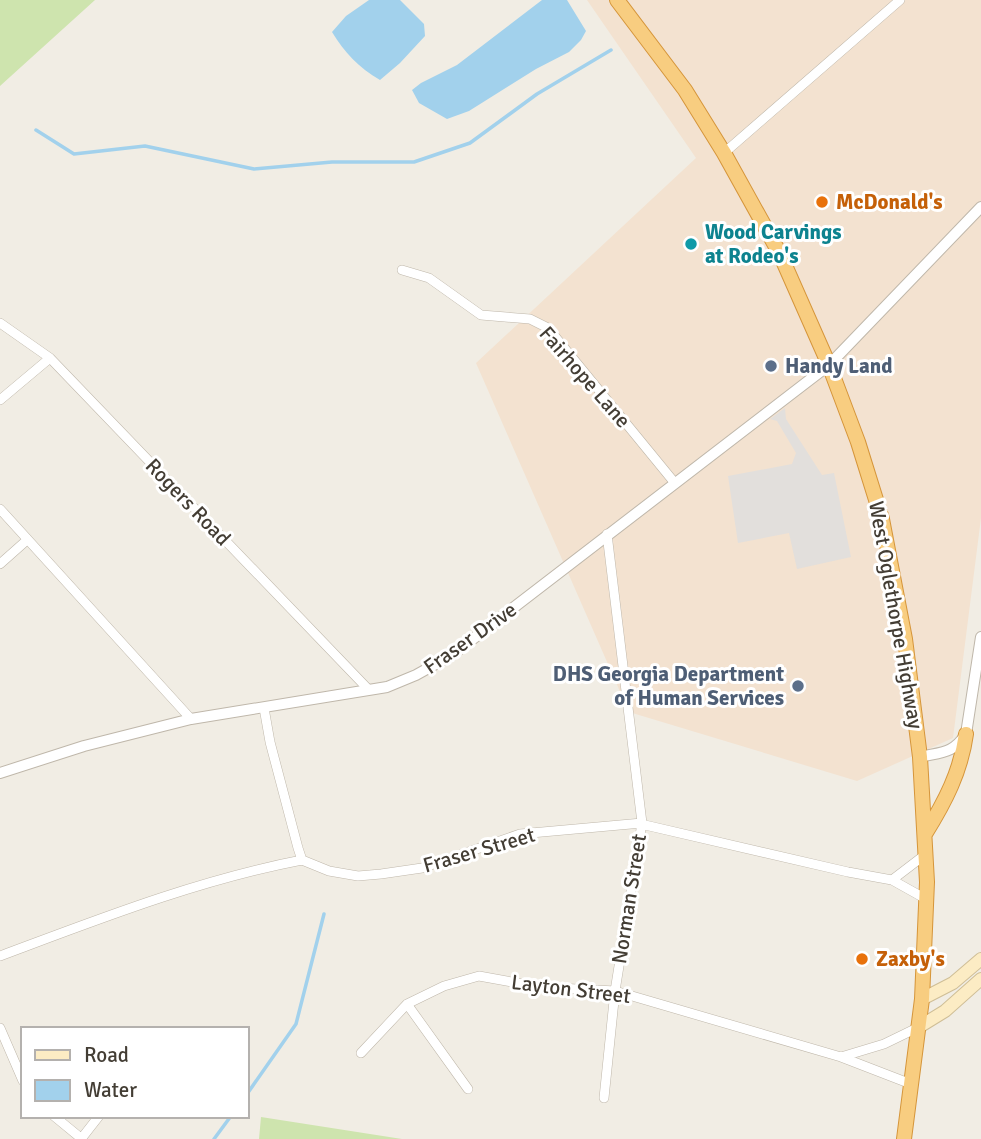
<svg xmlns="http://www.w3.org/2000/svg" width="981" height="1139" font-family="Signika,sans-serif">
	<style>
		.commercial { fill: #f3e2d0 }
		.green { fill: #cee4ae }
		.parking { fill: #e2dfdc }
		.water { fill: #a2d1ec }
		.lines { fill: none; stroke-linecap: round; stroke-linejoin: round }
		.stream { stroke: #a2d1ec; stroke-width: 3.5 }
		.minor-casing { stroke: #bfb7aa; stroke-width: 10 }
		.tertiary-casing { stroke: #bfb7aa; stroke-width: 12 }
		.secondary-casing { stroke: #cfbe96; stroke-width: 14 }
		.trunk-casing { stroke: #d5953a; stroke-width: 16 }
		.minor { stroke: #fff; stroke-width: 9 }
		.tertiary { stroke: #fff; stroke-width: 10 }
		.secondary { stroke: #fcecc4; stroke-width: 12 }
		.trunk { stroke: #f8cd80; stroke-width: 14 }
		.food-dot { fill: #e8710a; stroke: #fff; stroke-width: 2.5 }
		.culture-dot { fill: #0f9aa8; stroke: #fff; stroke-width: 2.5 }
		.service-dot { fill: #5c6f8a; stroke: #fff; stroke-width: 2.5 }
		.labels { text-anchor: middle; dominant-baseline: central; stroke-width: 6; stroke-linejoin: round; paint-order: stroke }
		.food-label { font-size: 21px; font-weight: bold; fill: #c56008; stroke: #fff; text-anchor: start }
		.culture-label { font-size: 21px; font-weight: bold; fill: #0d838f; stroke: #fff; text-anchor: start }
		.service-label { font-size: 21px; font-weight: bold; fill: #4e5e75; stroke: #fff; text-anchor: start }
		.street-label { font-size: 21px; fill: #433d34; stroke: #fff }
	</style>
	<rect width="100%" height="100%" fill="#f1ede4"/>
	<path class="commercial" d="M587 0H981V518L953 738 857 781 629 712 476 363 696 158Z"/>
	<path class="green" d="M0 0H95L0 86Z
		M261 1117 402 1139H259Z"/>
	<path class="parking" d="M785 408 786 419 822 475 834 473 851 557 797 569 789 533 738 543 728 476 792 464 796 453 777 421 770 419Z"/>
	<path class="water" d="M369 0H400L424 24 425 36 400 63 380 80C359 68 344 52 332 32L346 16Z
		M542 0H567L586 31 581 40 569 52 536 69 469 111 447 119 419 103 412 90 421 83 457 65Z"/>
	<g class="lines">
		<path class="stream" d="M36 130 74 154 145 146 254 169 332 162H414L470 143 537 94 611 50
			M247 1094 296 1024 324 914
			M214 1139 231 1116"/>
		<defs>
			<path id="minor" d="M724 153 900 0
				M402 270 429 278 481 315 530 319 548 328 674 482
				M0 323 50 358 368 689
				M0 400 50 358
				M0 509 191 719
				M0 564 27 540
				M264 708 270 742 298 848 302 860 329 871 358 876 381 874 422 868 520 834 642 823 645 825 848 872 892 880 926 899
				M892 880 926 854
				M0 956C99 919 198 880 302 860
				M407 1004 468 1089
				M0 1028 23 1081
				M361 1053 407 1004 444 986 479 976 539 987 615 991 841 1057 911 1084
				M841 1057 884 1044 919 1027
				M604 1098 615 991 642 823 607 534
				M54 1116 82 1139
				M81 1139 99 1116"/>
			<path id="tertiary" d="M920 757C941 752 953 754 966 734L981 637
				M0 773 84 746 191 719 387 687 416 675 452 655 829 365 981 207"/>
			<path id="secondary" d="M922 999 953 983 981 959
				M919 1027 945 1011 981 979"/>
			<path id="trunk" d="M617 0 685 90 724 153 780 254 829 365 858 442 882 519 905 639 920 757 927 882 922 999 904 1139
				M925 834C945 802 961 771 966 734"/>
		</defs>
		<use href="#minor" class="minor-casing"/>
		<use href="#tertiary" class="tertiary-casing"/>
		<use href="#secondary" class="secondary-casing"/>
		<use href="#trunk" class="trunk-casing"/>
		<use href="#minor" class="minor"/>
		<use href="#tertiary" class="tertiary"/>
		<use href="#secondary" class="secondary"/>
		<use href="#trunk" class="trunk"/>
	</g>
	<g class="food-dot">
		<circle cx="822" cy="202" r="7"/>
		<circle cx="862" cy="959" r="7"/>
	</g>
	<circle class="culture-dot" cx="691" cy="244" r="7"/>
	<g class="service-dot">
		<circle cx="771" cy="366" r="7"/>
		<circle cx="798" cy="686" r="7"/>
	</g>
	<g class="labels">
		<g class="food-label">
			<text x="836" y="202">McDonald's</text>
			<text x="876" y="959">Zaxby's</text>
		</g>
		<g class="culture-label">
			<text x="705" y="232">Wood Carvings<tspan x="705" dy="24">at Rodeo's</tspan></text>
		</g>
		<g class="service-label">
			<text x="785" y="366">Handy Land</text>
			<text x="784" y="674" text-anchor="end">DHS Georgia Department<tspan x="784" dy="24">of Human Services</tspan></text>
		</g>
		<g class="street-label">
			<text transform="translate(585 377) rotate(49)">Fairhope Lane</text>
			<text transform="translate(188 502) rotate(46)">Rogers Road</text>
			<text transform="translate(896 615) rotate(80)">West Oglethorpe Highway</text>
			<text transform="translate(470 638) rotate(-35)">Fraser Drive</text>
			<text transform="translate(479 850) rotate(-16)">Fraser Street</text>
			<text transform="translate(629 899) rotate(-81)">Norman Street</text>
			<text transform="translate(571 989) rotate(7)">Layton Street</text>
		</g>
	</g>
	<rect x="21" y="1027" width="228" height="91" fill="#ffffff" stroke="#b4b1ae" stroke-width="2"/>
	<rect x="35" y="1050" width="35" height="10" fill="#fcecc4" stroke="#b4b1ae" stroke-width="2"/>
	<text x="84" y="1062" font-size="21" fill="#433d34">Road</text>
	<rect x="35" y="1080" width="35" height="21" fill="#a2d1ec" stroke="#b4b1ae" stroke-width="2"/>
	<text x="84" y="1097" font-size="21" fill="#433d34">Water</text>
</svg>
